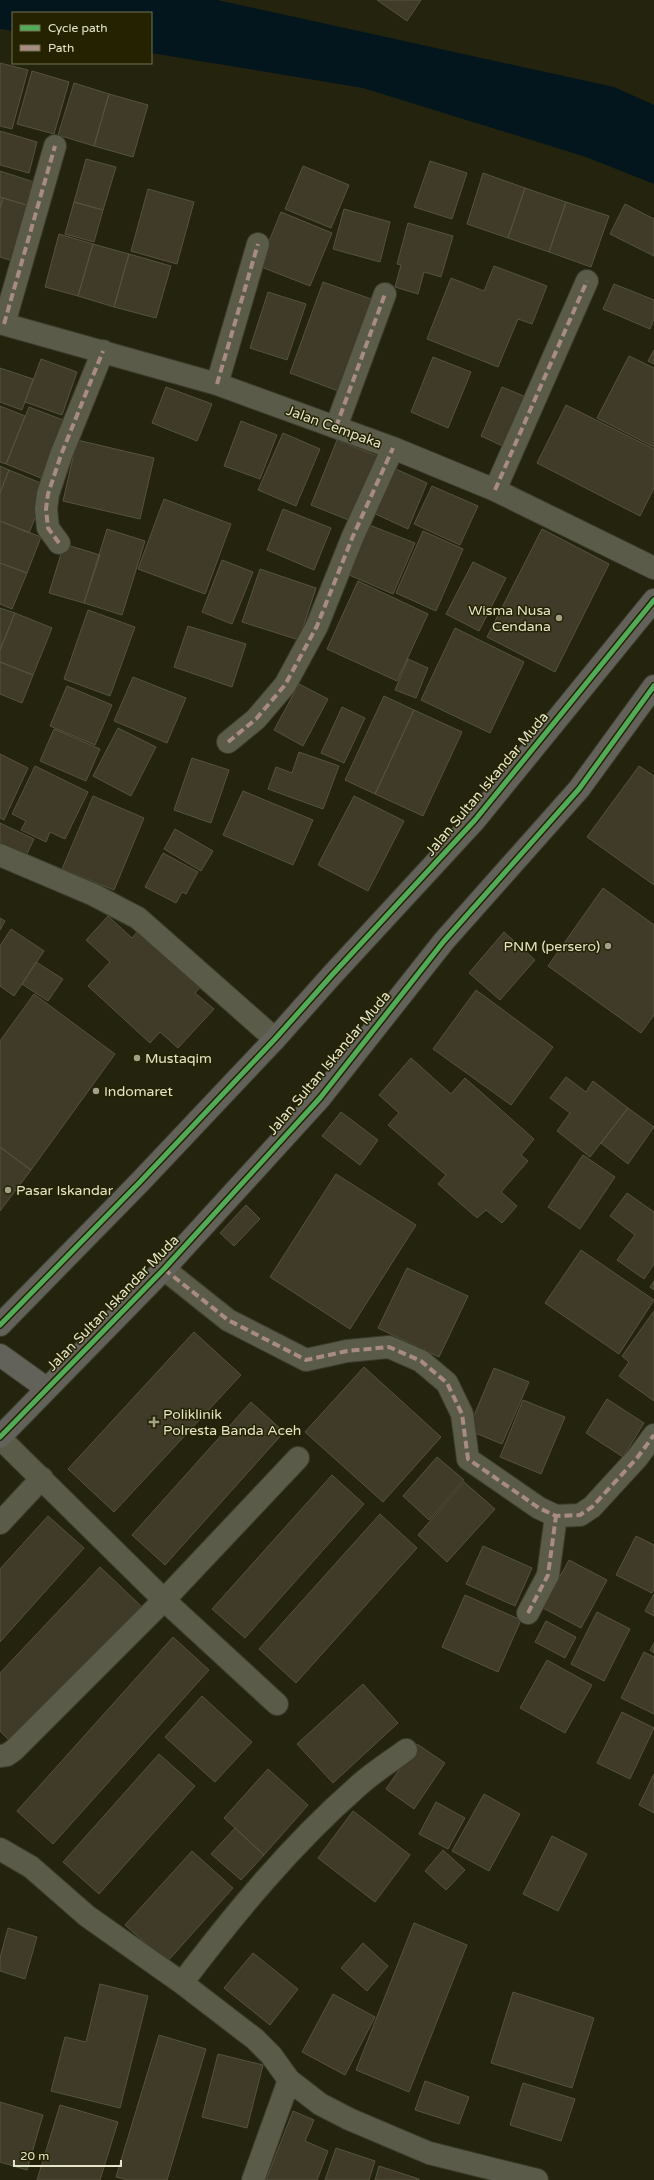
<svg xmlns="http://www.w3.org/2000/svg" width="654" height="2180" font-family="'Varela Round',sans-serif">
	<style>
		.water { fill: #03161d }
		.building { fill: #3f3b28; stroke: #56523e }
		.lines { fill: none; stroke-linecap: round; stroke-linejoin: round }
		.minor-casing { stroke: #3d3d2d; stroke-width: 24 }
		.trunk-casing { stroke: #3d3d2d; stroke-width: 24 }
		.minor { stroke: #5b5b49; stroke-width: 22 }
		.trunk { stroke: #62625a; stroke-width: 22 }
		.quiet { stroke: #a88b81; stroke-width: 4; stroke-dasharray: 8 4; stroke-linecap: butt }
		.cycleway-casing { stroke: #242200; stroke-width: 8 }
		.cycleway { stroke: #51ab58; stroke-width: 5 }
		.poi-dot { fill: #a1a188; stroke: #242200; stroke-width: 1.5 }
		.labels { text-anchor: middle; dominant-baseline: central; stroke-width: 3; stroke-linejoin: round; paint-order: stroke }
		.street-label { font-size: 14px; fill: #e4e5ca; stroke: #242200 }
		.poi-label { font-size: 14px; fill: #e4e5ca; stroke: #242200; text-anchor: start }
	</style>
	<rect width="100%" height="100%" fill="#24240e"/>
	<path class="water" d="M0 0H217L614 87 654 105V184L586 157 363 88 151 53V13H13V31L0 29Z"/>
	<path class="building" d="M377 0H421L407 21Z
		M0 63 28 70 12 129 0 126Z
		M32 71 69 82 54 134 17 124Z
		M74 83 109 94 94 146 58 135Z
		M109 94 148 105 133 157 94 146Z
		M0 131 37 142 29 173 0 165Z
		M86 159 116 167 103 210 74 202Z
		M430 161 467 173 452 219 414 207Z
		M303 166 349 185 331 228 285 209Z
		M0 171 40 184 33 207 0 197Z
		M483 173 525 188 508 238 467 224Z
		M525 188 566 202 549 252 508 238Z
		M148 189 194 202 177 264 131 251Z
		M0 197 3 198 0 208Z
		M3 198 33 207 16 262 0 257V208Z
		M74 202 103 210 94 242 65 234Z
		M566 202 609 216 591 267 549 252Z
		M625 204 654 219V256L610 234Z
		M344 209 390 222 380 262 333 249Z
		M281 212 332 233 310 286 259 266Z
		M408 223 453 236 441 277 424 272 418 294 395 287 401 265 397 264Z
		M59 234 93 244 78 296 45 287Z
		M93 244 129 254 114 307 78 296Z
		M129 254 171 266 156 318 114 307Z
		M494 266 547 286 532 324 518 319 498 367 427 339 451 278 484 291Z
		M323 282 374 300 341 392 290 373Z
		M614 284 654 300V319L650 329 603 309Z
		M268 292 306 304 287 360 250 348Z
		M654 350V364L648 361Z
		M629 356 654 368V447L597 418Z
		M433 357 471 372 448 428 411 412Z
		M41 359 77 372 62 415 25 402Z
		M0 368 33 379 22 410 0 402Z
		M166 387 212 404 197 441 152 423Z
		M502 387 531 399 509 449 481 436Z
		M566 405 654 449V488L640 516 537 463Z
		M0 406 25 416 6 464 0 462Z
		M29 407 63 420 41 478 6 464Z
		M241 421 277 435 260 479 224 466Z
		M283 433 320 449 296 506 258 490Z
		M77 440 154 458 140 519 63 501Z
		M337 440 382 458 356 523 311 505Z
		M0 466 9 470 0 493Z
		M389 466 427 483 408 529 369 511Z
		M9 470 48 486 29 533 0 521V493Z
		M432 486 478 506 460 545 414 524Z
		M164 499 231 524 205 594 138 569Z
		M283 509 331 528 314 570 267 550Z
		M0 521 41 537 27 573 0 563Z
		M367 524 415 543 393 594 347 574Z
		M107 529 145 541 122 615 84 603Z
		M542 529 609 564 555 672 487 637Z
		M423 531 463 549 436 611 396 593Z
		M64 544 100 555 84 603 49 593Z
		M222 560 253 572 232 624 202 612Z
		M473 562 506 578 479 631 446 614Z
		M0 563 27 573 12 609 0 604Z
		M260 569 316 588 299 640 242 622Z
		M358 581 428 614 397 681 327 649Z
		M0 608 15 613 0 650Z
		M88 610 135 627 110 696 64 679Z
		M15 613 52 628 33 675 0 662V650Z
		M188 626 246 644 232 687 174 667Z
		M455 628 524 662 490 733 421 700Z
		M408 659 428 668 416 698 395 690Z
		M0 662 33 675 22 703 0 694Z
		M133 677 186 698 167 743 114 721Z
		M299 684 328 699 303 746 274 730Z
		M67 686 112 705 95 745 50 726Z
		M384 696 414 710 375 794 345 780Z
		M342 707 365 718 344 763 321 753Z
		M414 710 462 732 423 816 375 794Z
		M118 728 156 747 131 796 93 776Z
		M54 729 100 749 86 781 40 761Z
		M299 752 339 766 323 809 268 789 276 767 292 773Z
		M0 754 28 768 4 820 0 818Z
		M192 758 229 770 211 823 174 810Z
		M35 766 88 792 65 839 50 832 46 842 21 830 26 821 12 814Z
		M639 766 654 776V885L587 837Z
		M243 791 313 820 293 865 223 835Z
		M93 796 144 818 114 890 62 869Z
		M354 796 404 821 368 891 318 865Z
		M0 823 34 839 24 860 0 850Z
		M175 829 213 851 201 871 164 849Z
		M163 853 198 872 186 894 182 892 176 903 145 887Z
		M603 888 654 925V1015L641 1033 548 966Z
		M108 916 132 938 143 925 205 982 195 993 214 1009 178 1048 160 1032 150 1043 88 986 110 962 86 940Z
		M0 918 5 921 0 930Z
		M11 929 44 951 14 996 0 986V946Z
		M504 932 535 960 500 1000 469 973Z
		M36 962 63 979 48 1001 22 984Z
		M476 990 553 1047 511 1105 433 1049Z
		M34 994 115 1054 31 1170 0 1147V1041Z
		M411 1058 451 1094 465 1078 534 1139 521 1155 528 1161 501 1192 517 1206 502 1223 486 1210 477 1218 438 1184 446 1175 388 1125 399 1113 379 1095Z
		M566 1077 586 1092 593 1081 628 1108 590 1157 557 1131 570 1113 550 1098Z
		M628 1108 654 1127 628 1164 601 1143Z
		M341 1112 378 1140 360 1165 322 1136Z
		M0 1147 31 1170 0 1211Z
		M583 1155 615 1177 580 1229 548 1207Z
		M336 1174 416 1225 350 1329 270 1277Z
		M627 1193 654 1212V1264L644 1279 617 1260 635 1235 610 1216Z
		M246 1205 260 1219 234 1246 220 1233Z
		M581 1250 654 1300 619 1354 545 1303Z
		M407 1268 468 1296 439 1357 378 1328Z
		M654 1281V1290L650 1287Z
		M654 1311V1401L619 1376 629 1362 622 1356Z
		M194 1332 241 1375 114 1512 68 1469Z
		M364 1367 441 1437 383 1502 305 1432Z
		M494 1368 529 1382 502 1444 468 1430Z
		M607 1399 644 1423 623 1457 586 1433Z
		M523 1400 565 1417 541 1474 500 1457Z
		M251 1402 284 1432 165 1565 132 1535Z
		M437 1457 464 1480 429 1520 403 1496Z
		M332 1475 364 1504 245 1638 212 1609Z
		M464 1482 495 1509 447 1562 418 1535Z
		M380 1514 417 1548 296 1683 259 1649Z
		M48 1516 84 1548 0 1642V1569Z
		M636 1536 654 1545V1589L652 1593 616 1575Z
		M483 1546 532 1568 515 1606 466 1584Z
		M569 1560 607 1580 581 1628 543 1608Z
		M100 1567 142 1607 12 1743 0 1731V1673Z
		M654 1594V1616L645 1611Z
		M465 1595 521 1620 498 1672 442 1647Z
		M597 1612 630 1629 604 1681 571 1664Z
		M546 1621 576 1637 565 1658 535 1642Z
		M173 1637 209 1670 53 1844 17 1811Z
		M654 1643V1653L650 1650Z
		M644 1652 654 1657V1714L621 1698Z
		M547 1660 592 1685 565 1733 520 1708Z
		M363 1684 398 1723 333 1783 297 1744Z
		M202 1696 252 1742 215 1782 165 1737Z
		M622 1712 654 1728 630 1779 597 1763Z
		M417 1744 445 1763 414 1809 386 1789Z
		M159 1754 195 1786 99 1894 63 1862Z
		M268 1769 308 1805 264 1855 224 1818Z
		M654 1774V1813L639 1805Z
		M484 1794 520 1814 489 1871 452 1851Z
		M436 1802 465 1818 448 1849 419 1834Z
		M353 1811 410 1855 375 1902 318 1858Z
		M235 1828 264 1855 241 1880 211 1854Z
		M552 1836 587 1854 558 1911 523 1894Z
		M443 1850 465 1870 446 1890 425 1871Z
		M192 1851 233 1888 167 1962 125 1925Z
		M414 1923 467 1945 409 2092 356 2070Z
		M8 1928 37 1937 25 1979 0 1971V1958Z
		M363 1943 388 1966 367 1991 341 1968Z
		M253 1953 298 1989 270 2025 224 1988Z
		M100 1984 148 1996 120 2108 51 2091 65 2037 86 2042Z
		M513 1992 594 2018 572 2088 491 2063Z
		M333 1994 375 2017 345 2075 302 2052Z
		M159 2035 206 2049 167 2180H128L116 2177Z
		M218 2054 263 2065 247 2128 202 2117Z
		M425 2081 469 2097 459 2124 415 2110Z
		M523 2083 575 2099 561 2141 510 2125Z
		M0 2102 43 2115 27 2170 0 2162Z
		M60 2105 118 2122 100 2180H37Z
		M293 2111 314 2120 305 2141 328 2151 317 2180H266Z
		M336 2148 375 2161 369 2180H325Z
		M379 2166 419 2179V2180H375Z"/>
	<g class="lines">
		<defs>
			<path id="minor" d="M0 323 217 384 393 448 495 490 654 568
				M4 324 55 146
				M217 384 258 244
				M336 427 385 294
				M495 490 587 281
				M59 543 48 528 46 509 48 494 61 455 103 351
				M228 742 256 719 285 685 317 626 353 536 393 448
				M0 855 94 895 138 918 275 1039
				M164 1269 228 1320 306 1360 347 1351 389 1347 421 1361 447 1383 462 1414 468 1459 539 1508 556 1516 580 1515 592 1507 637 1458 654 1435
				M0 1438 164 1600 277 1704
				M0 1523 42 1478
				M528 1613 548 1575 556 1516
				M0 1756 7 1755 14 1750 164 1600 298 1458
				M0 1849 31 1867 87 1916 182 1983 255 2039 271 2055 289 2080 320 2104 349 2119 429 2153 537 2180
				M182 1983C235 1913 291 1845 357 1787 372 1773 390 1762 406 1750
				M253 2180 289 2080"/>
			<path id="trunk" d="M0 1325 139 1183 275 1039 332 975 475 820 654 600
				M0 1355 46 1388
				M0 1437 164 1269 320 1098 444 941 579 789 654 686"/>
		</defs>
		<use href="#minor" class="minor-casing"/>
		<use href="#trunk" class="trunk-casing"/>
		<use href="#minor" class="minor"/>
		<use href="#trunk" class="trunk"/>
		<path class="quiet" d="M4 324 55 146
			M217 384 258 244
			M336 427 385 294
			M495 490 587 281
			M59 543 48 528 46 509 48 494 61 455 103 351
			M228 742 256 719 285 685 317 626 353 536 393 448
			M164 1269 228 1320 306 1360 347 1351 389 1347 421 1361 447 1383 462 1414 468 1459 539 1508 556 1516 580 1515 592 1507 637 1458 654 1435
			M528 1613 548 1575 556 1516"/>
		<defs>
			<path id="cycleway" d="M0 1325 139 1183 275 1039 332 975 475 820 654 600
				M0 1437 164 1269 320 1098 444 941 579 789 654 686"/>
		</defs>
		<use href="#cycleway" class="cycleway-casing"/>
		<use href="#cycleway" class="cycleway"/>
	</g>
	<g class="poi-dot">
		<circle cx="559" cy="618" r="4"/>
		<circle cx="608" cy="946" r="4"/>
		<circle cx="137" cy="1058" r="4"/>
		<circle cx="96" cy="1091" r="4"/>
		<circle cx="8" cy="1190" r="4"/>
		<path d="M152 1416h4v4h4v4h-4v4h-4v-4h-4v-4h4z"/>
	</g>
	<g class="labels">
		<g class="street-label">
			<text transform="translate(334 427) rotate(20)">Jalan Cempaka</text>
			<text transform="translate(487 784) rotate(-50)">Jalan Sultan Iskandar Muda</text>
			<text transform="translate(329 1063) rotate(-50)">Jalan Sultan Iskandar Muda</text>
			<text transform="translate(113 1303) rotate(-46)">Jalan Sultan Iskandar Muda</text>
		</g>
		<g class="poi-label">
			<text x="551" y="610" text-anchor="end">Wisma Nusa<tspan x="551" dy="16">Cendana</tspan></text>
			<text x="600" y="946" text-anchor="end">PNM (persero)</text>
			<text x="145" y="1058">Mustaqim</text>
			<text x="104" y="1091">Indomaret</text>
			<text x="16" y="1190">Pasar Iskandar</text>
			<text x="163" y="1414">Poliklinik<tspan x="163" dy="16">Polresta Banda Aceh</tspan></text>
		</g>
	</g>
	<rect x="12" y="12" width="140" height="52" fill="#242200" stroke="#717051"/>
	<rect x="20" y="25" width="20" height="6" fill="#51ab58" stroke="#717051"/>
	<text x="48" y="32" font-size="12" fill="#e4e5ca">Cycle path</text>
	<rect x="20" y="45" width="20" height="6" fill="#a88b81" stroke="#717051"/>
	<text x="48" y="52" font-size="12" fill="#e4e5ca">Path</text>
	<path d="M14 2160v6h107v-6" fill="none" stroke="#e4e5ca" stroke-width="2"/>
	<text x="20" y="2160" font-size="12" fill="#e4e5ca" stroke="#242200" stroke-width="3" paint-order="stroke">20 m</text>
</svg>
